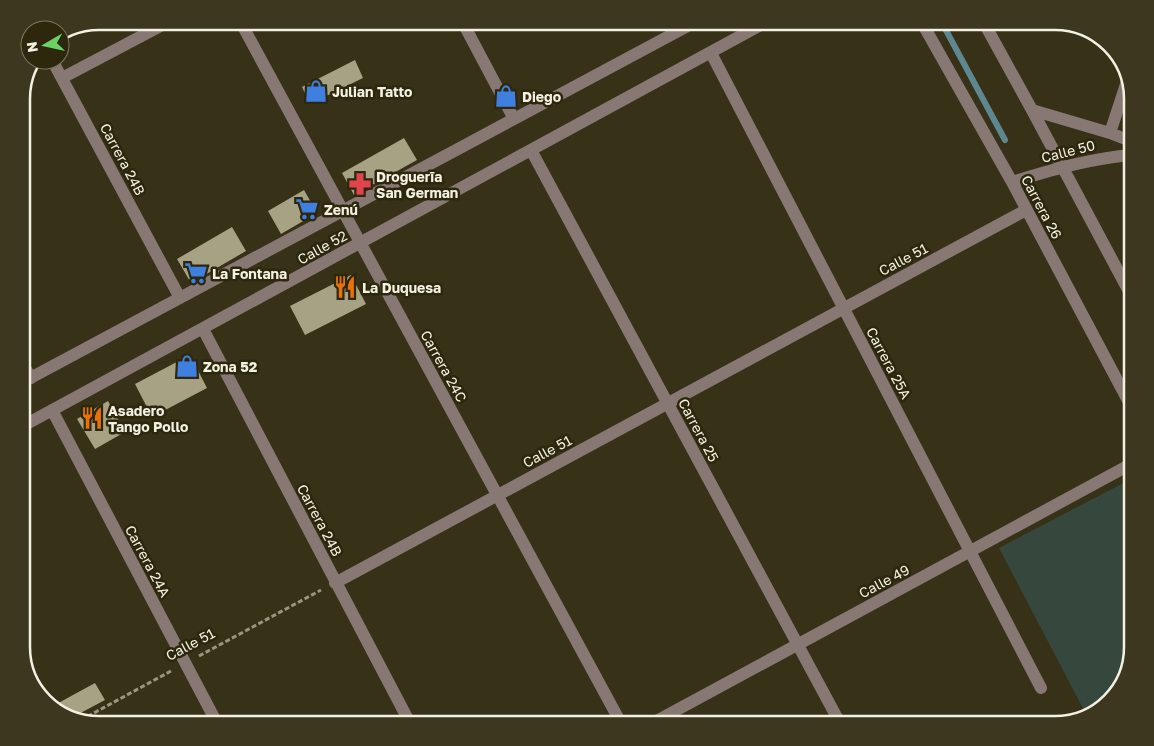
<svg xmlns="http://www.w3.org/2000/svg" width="1154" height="746" font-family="'Golos Text',sans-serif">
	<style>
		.green { fill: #36483e }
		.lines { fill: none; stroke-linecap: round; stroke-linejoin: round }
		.stream { stroke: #5e878f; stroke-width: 6 }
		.building { fill: #a7a284 }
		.path { stroke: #999580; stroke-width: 3; stroke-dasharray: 5 2.5; stroke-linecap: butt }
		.minor { stroke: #887873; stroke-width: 12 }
		.labels { text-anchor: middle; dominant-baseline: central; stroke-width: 5; stroke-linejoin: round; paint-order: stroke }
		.poi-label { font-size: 14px; font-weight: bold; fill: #f4f1e2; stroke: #2c270d; text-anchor: start }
		.street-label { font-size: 14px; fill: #f4f1e2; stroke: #2c270d }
		.rim { fill: none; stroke: #f4f1e2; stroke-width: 2.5 }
	</style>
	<rect width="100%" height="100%" fill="#363117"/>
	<path class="green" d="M1131 479 1133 483V648L1120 690 1094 715 1087 716 999 548Z"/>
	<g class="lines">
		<path class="stream" d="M941 21 1005 140"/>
	</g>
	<path class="building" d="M355 60 363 78 310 104 302 87Z
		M404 138 417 160 354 195 342 173Z
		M304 190 317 213 281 234 268 211Z
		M232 227 246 251 191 283 177 259Z
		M351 275 366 304 305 335 290 306Z
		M190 355 207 388 152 417 135 384Z
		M108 401 125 432 95 449 77 419Z
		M95 683 105 700 73 717 56 712 51 707Z"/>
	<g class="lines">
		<path class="path" d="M199 656 321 590
			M81 720 171 671"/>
		<path class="minor" d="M240 21 622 725
			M462 21 514 119
			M921 21 1012 182 1133 410
			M983 21 1032 110 1133 299
			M711 53 1041 688
			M52 60 180 298
			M62 78 170 21
			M1032 110 1110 133 1133 142
			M1110 133 1128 78
			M531 150 841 725
			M1012 182C1052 170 1091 158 1133 155
			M203 329 411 725
			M21 361 31 378
			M21 383 697 21
			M52 410 218 725
			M21 427 768 21
			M335 583 1026 210
			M649 725 1133 463"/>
	</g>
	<defs>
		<symbol id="shop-bare" viewBox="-9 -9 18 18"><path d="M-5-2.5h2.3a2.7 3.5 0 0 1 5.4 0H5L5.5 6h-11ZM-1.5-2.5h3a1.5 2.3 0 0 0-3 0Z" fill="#3f7fe0" stroke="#2c270d" stroke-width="2.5" paint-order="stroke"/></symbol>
		<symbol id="pharmacy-bare" viewBox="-9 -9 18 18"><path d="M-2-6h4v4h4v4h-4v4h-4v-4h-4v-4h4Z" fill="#e0444e" stroke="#2c270d" stroke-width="2.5" paint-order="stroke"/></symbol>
		<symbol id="supermarket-bare" viewBox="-9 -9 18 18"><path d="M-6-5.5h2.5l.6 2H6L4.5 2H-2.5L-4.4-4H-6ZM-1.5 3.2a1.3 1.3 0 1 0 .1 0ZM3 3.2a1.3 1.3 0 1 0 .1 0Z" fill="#3f7fe0" stroke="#2c270d" stroke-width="2.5" paint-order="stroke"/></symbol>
		<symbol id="restaurant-bare" viewBox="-9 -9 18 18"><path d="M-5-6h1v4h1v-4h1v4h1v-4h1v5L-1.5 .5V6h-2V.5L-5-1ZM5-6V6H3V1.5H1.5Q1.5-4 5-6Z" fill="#e8710a" stroke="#2c270d" stroke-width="2.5" paint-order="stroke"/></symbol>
	</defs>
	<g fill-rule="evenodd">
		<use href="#shop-bare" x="300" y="75" width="32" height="32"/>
		<use href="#shop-bare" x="490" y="80" width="32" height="32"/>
		<use href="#pharmacy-bare" x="344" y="168" width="32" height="32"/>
		<use href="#supermarket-bare" x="291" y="193" width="32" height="32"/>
		<use href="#supermarket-bare" x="180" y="257" width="32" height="32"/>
		<use href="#restaurant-bare" x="329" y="271" width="32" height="32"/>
		<use href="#shop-bare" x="171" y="350" width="32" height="32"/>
		<use href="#restaurant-bare" x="76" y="402" width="32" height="32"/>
	</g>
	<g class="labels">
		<g class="poi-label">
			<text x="332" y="91">Julian Tatto</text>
			<text x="522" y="96">Diego</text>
			<text x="376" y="176">Droguerīa<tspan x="376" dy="16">San German</tspan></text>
			<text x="324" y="209">Zenú</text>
			<text x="212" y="273">La Fontana</text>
			<text x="362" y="287">La Duquesa</text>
			<text x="203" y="366">Zona 52</text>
			<text x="108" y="410">Asadero<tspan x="108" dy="16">Tango Pollo</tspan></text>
		</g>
		<g class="street-label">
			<text transform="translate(1068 151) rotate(-14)">Calle 50</text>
			<text transform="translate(123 159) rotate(62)">Carrera 24B</text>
			<text transform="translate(1042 207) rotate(62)">Carrera 26</text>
			<text transform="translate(322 247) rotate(-29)">Calle 52</text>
			<text transform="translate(903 259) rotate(-28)">Calle 51</text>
			<text transform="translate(889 363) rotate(62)">Carrera 25A</text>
			<text transform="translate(444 366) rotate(61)">Carrera 24C</text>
			<text transform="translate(699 430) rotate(62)">Carrera 25</text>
			<text transform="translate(547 451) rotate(-28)">Calle 51</text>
			<text transform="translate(320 520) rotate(62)">Carrera 24B</text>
			<text transform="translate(148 561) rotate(62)">Carrera 24A</text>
			<text transform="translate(884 581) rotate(-28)">Calle 49</text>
			<text transform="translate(190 644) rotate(-28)">Calle 51</text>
		</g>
	</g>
	<path d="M0 0H1154V746H0ZM99 30H1055A69 69 0 0 1 1124 99V647A69 69 0 0 1 1055 716H99A69 69 0 0 1 30 647V99A69 69 0 0 1 99 30Z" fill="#3c371e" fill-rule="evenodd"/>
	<path class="rim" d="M99 30H1055A69 69 0 0 1 1124 99V647A69 69 0 0 1 1055 716H99A69 69 0 0 1 30 647V99A69 69 0 0 1 99 30Z"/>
	<g transform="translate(45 45) rotate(261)"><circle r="24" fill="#2c270d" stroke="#7c7862"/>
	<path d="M0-4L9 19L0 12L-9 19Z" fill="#6ad363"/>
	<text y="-8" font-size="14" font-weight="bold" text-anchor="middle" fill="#f4f1e2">N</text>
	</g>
</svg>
